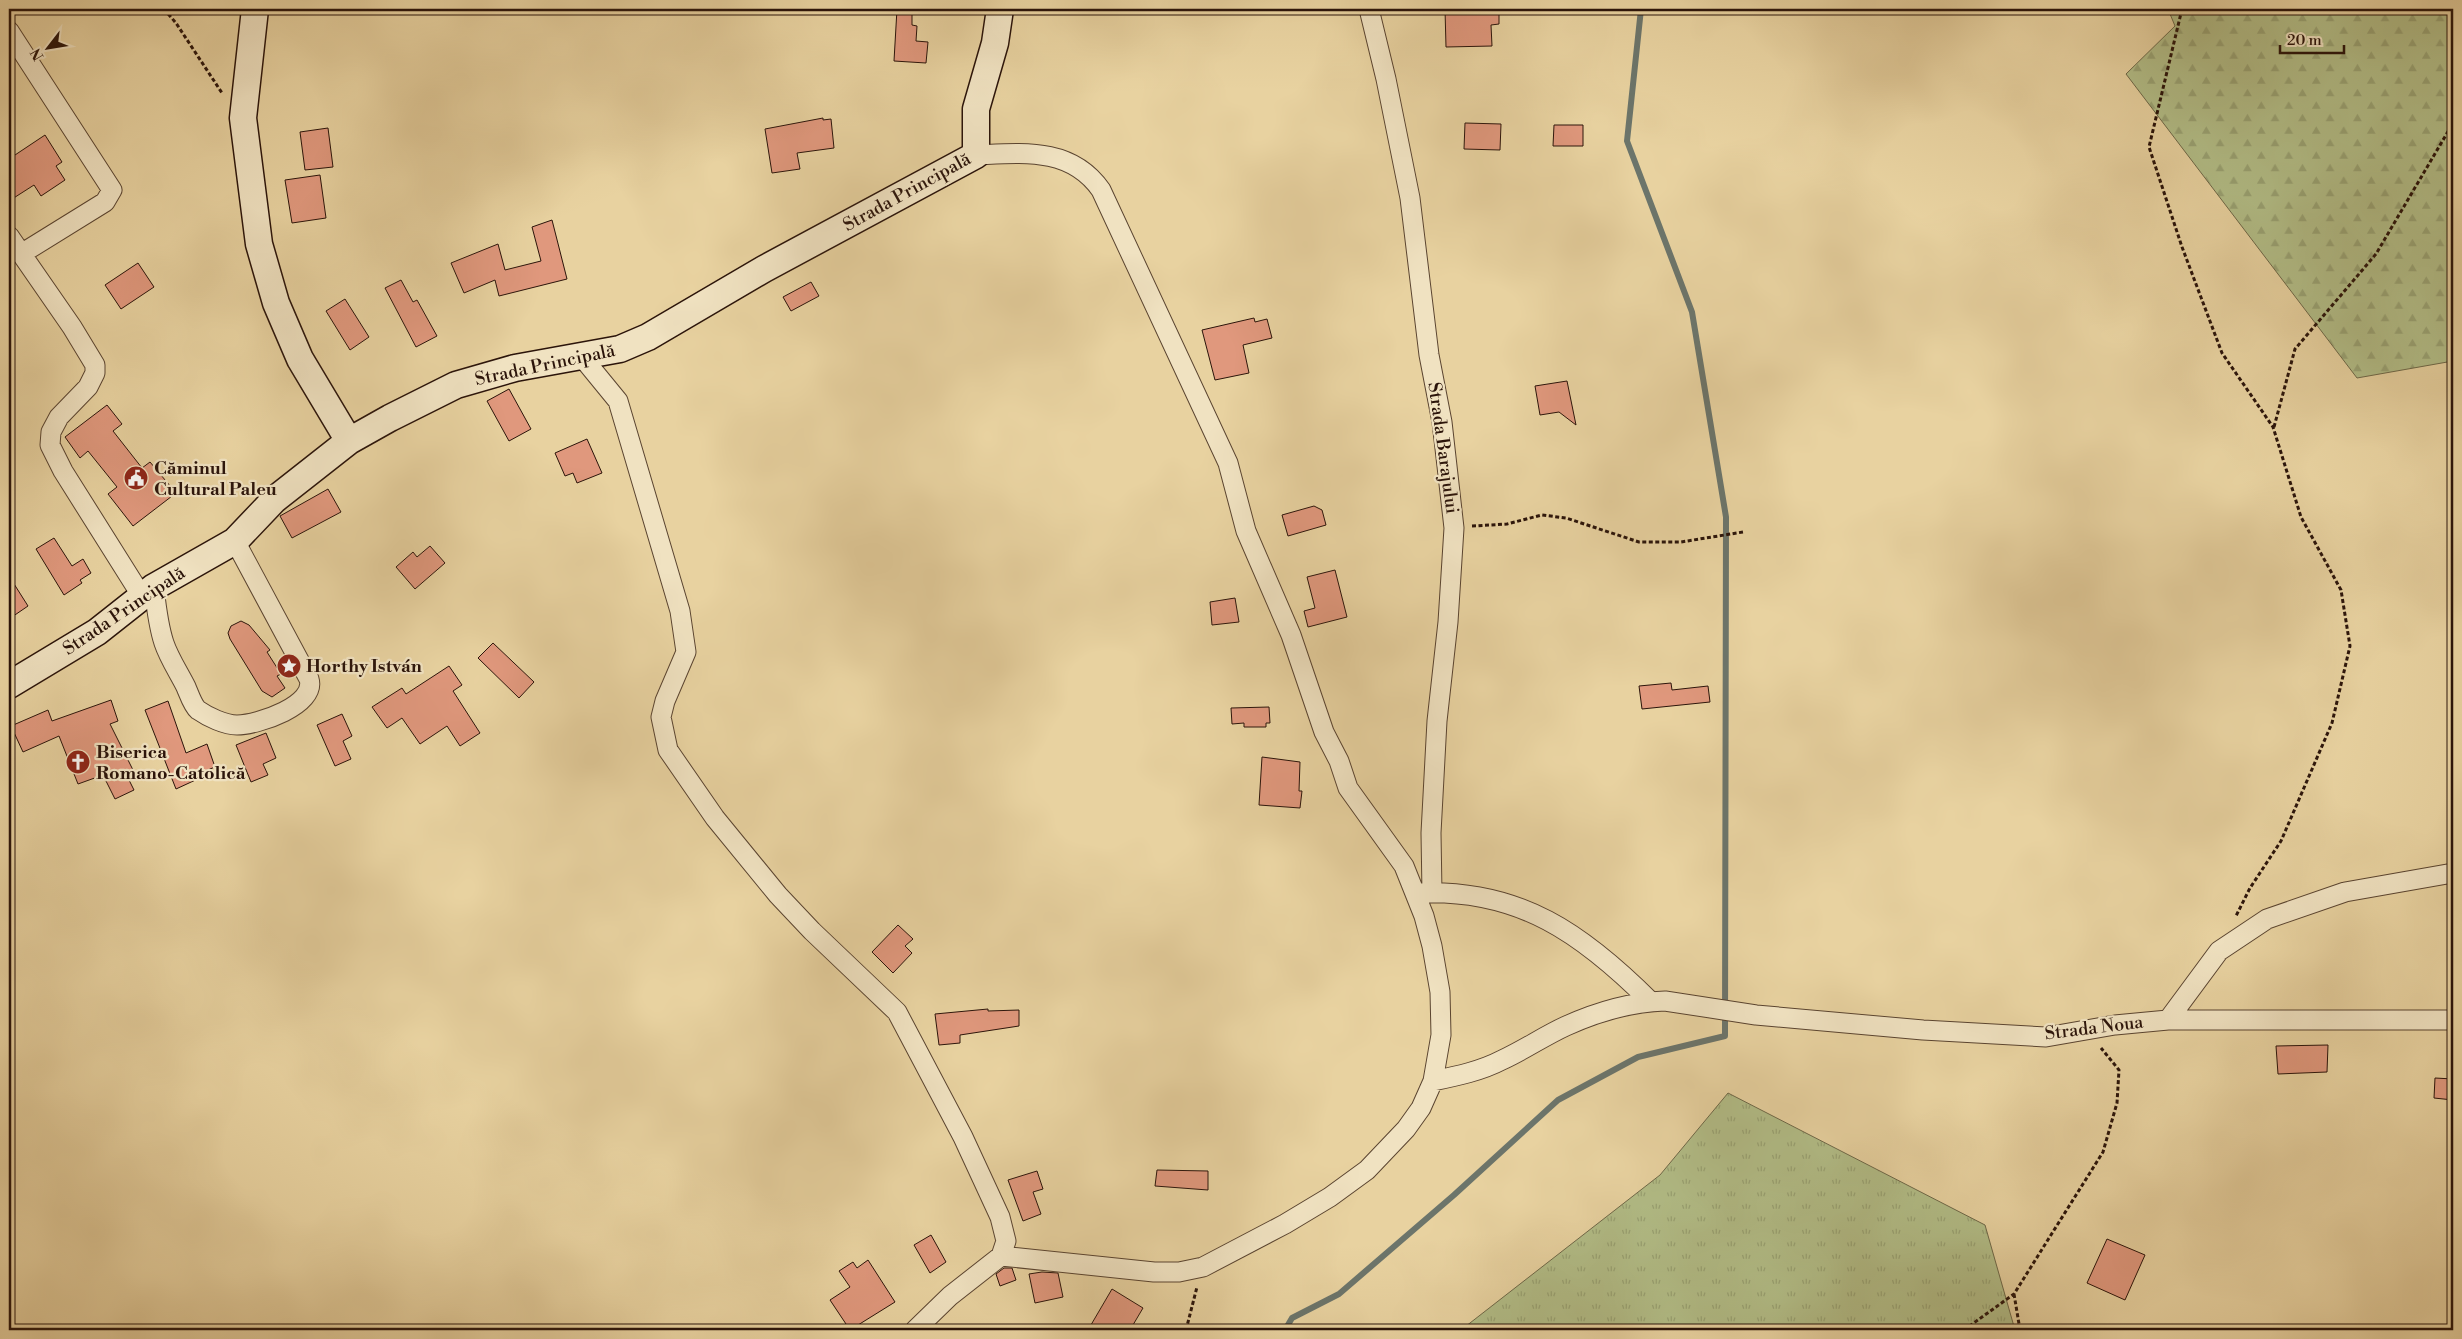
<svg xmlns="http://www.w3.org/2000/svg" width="2462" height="1339" font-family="'Libre Bodoni',serif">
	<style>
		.grass { fill: url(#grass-tufts); stroke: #6e6848 }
		.forest { fill: url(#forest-firs); stroke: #6e6848 }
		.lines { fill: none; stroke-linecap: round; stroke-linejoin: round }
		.stream { stroke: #6c756b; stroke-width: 6 }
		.building { fill: #e0987d; stroke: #2b140a }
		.street-casing { stroke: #5a4430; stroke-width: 21 }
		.secondary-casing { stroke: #2b140a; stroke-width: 29 }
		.path { stroke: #2b140a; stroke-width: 3; stroke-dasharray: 4 2.5; stroke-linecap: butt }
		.street { stroke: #f0e2c1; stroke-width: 19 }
		.secondary { stroke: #f0e2c1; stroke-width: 26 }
		.labels { text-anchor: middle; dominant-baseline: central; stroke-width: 4.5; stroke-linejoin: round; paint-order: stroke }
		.street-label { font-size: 18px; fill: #2b140a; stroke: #f0e2c1 }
		.poi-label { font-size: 18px; font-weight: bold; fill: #2b140a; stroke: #f0e2c1; text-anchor: start }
	</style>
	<defs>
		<pattern id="grass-tufts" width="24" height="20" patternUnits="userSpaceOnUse" patternTransform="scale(1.25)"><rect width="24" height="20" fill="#b2bd87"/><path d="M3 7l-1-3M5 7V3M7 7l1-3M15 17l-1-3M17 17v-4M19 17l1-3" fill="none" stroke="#99a273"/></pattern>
		<pattern id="forest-firs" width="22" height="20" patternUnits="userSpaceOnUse" patternTransform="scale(1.25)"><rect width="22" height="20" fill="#b2bd87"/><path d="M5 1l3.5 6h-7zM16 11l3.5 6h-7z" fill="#99a273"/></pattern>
	</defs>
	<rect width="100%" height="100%" fill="#e8d2a0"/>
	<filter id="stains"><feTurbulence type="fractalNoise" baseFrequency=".004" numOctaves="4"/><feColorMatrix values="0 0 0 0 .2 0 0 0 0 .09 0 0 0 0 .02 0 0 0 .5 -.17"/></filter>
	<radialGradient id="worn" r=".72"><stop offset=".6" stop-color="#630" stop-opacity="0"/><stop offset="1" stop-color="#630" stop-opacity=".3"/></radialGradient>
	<path class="grass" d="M1728 1093 1985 1225 2015 1330H1461L1660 1175Z"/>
	<path class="forest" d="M2168 9H2453V361L2357 378 2126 74 2175 26Z"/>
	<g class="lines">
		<path class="stream" d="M1285 1330 1292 1318 1339 1294 1454 1195 1558 1100 1638 1057 1725 1036 1726 517 1692 312 1627 141 1641 9"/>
	</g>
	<path class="building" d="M897 9H912V25L917 26 916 41 928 42 926 63 894 61Z
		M1445 9H1499V24L1491 25 1492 46 1446 47Z
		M823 118V120L831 119 834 148 797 153 800 169 772 173 765 129Z
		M1465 123 1501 124 1500 150 1464 149Z
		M1554 125H1583V146H1553Z
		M328 128 333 167 305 170 300 132Z
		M45 135 62 162 56 166 65 180 41 196 34 185 9 201V159Z
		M320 175 326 218 292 223 285 180Z
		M552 220 567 279 499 296 495 280 464 293 451 263 498 244 505 270 541 261 532 227Z
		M138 263 154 287 121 309 105 285Z
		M401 280 413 302 417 300 437 336 416 347 385 288Z
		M811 282 819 296 791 311 783 297Z
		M345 299 369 337 350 350 326 311Z
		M1254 318 1255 322 1267 319 1272 338 1243 345 1249 373 1215 380 1202 330Z
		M1567 381 1576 425 1559 412 1540 415 1535 386Z
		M509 389 531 429 509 441 487 401Z
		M107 405 122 424 113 431 142 468 150 462 176 493 133 526 108 494 117 487 88 451 80 458 65 437Z
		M587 439 602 473 577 483 573 473 565 476 555 453Z
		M328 489 341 512 292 538 280 516Z
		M1314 506 1322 510 1326 525 1288 536 1282 515Z
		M54 538 72 566 83 559 91 573 80 580 82 583 64 595 36 549Z
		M430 546 445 563 415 589 396 567 413 552 417 557Z
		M1335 570 1347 617 1308 627 1304 611 1315 608 1307 577Z
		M9 576 28 606 9 619Z
		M1235 598 1239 622 1212 625 1210 602Z
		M241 621 249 625 270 650 267 652 281 674 277 676 285 688 272 697 262 691 230 639 228 633 231 626Z
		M493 643 534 682 519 698 478 658Z
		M449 666 462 685 453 691 480 733 460 746 447 726 420 744 402 718 387 728 372 707 402 688 406 694Z
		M1671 683 1672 690 1708 686 1710 702 1642 709 1639 686Z
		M111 700 118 721 110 724 134 772 127 776 134 790 115 799 103 775 78 784 59 736 23 752 11 726 48 710 52 721Z
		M168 701 186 753 207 744 215 767 200 773 202 777 176 789 145 710Z
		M1269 707 1270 723H1266V727H1244V723L1232 724 1231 708Z
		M342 714 352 736 343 741 351 759 335 766 317 725Z
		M266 733 276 758 263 764 268 775 251 782 236 745Z
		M1262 757 1300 762 1299 791H1302L1300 808 1259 805Z
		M898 925 913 939 905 946 912 953 893 973 872 952Z
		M988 1009V1011L1019 1010V1026L960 1035V1043L939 1045 935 1014Z
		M2328 1045 2327 1072 2278 1074 2276 1046Z
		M2435 1078 2453 1079V1100L2434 1098Z
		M1157 1170 1208 1171V1190L1155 1186Z
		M1037 1171 1043 1189 1033 1192 1041 1214 1023 1221 1008 1180Z
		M931 1235 946 1262 930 1273 914 1245Z
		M2107 1239 2145 1255 2125 1300 2087 1283Z
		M868 1260 895 1302 850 1330 830 1300 850 1287 839 1271 853 1262 857 1268Z
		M1004 1268H1012L1016 1280 1000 1286 996 1274Z
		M1042 1272 1058 1273 1063 1297 1035 1303 1029 1274Z
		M1112 1289 1143 1308 1130 1330H1088Z"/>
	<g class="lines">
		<defs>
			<path id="street" d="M1369 9 1386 79 1410 198 1429 355 1442 422 1454 528 1448 622 1437 721 1431 833 1432 893
				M9 31 112 190 105 202 21 254
				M976 155C1023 153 1071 147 1101 190L1228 463 1246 531 1291 635 1324 732 1339 761 1348 788 1404 866 1424 916 1432 946 1440 992 1441 1035 1433 1081 1421 1108 1406 1129 1367 1170 1330 1197 1285 1224 1203 1267 1179 1272H1154L1001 1256
				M9 236 72 327 95 365V373L88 387 59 417 51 432 50 445 63 471 141 595
				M582 357 618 401 680 611 686 652 665 701 661 717 668 750 715 818 778 895 812 931 897 1012 963 1137 1000 1217 1006 1241 1001 1256 950 1296 915 1330
				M154 587C156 605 158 625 164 643 169 658 179 673 186 687 189 694 193 706 198 710 208 717 225 725 237 725 258 725 317 705 309 679L235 541
				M1420 893C1520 889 1583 934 1651 1002
				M2168 1020 2219 951 2267 919 2345 892 2453 873
				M1433 1081C1457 1076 1481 1071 1502 1060 1524 1050 1544 1036 1566 1026 1597 1012 1631 1002 1665 1001L1756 1015 1923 1030 2046 1037 2115 1025 2168 1020H2453"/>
			<path id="secondary" d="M255 9 243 118 259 244 276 303 300 359 349 441
				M9 685 97 632 154 587 235 541 274 500 349 441 390 418 456 385 515 368 620 349 648 337 764 269 976 155V109L995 43 1000 9"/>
		</defs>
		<use href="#street" class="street-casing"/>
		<use href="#secondary" class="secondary-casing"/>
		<path class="path" d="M164 9 176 23 222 93
			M2182 9 2149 147 2182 247 2222 353 2273 427 2301 517 2341 590 2350 646 2332 723 2281 841 2250 888 2236 916
			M2274 427 2295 349 2376 254 2453 123
			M1472 526 1507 524 1542 515 1566 518 1639 542H1681L1743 532
			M2014 1294 2020 1330
			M1186 1330 1197 1287
			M1964 1330 2014 1294 2103 1152 2117 1103 2119 1070 2101 1048"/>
		<use href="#street" class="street"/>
		<use href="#secondary" class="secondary"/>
	</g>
	<defs>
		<symbol id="civic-disc" viewBox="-11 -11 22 22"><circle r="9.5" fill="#8f2418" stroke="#f0e2c1"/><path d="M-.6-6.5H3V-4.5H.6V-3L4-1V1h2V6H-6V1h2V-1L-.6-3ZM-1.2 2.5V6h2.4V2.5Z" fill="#fff"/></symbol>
		<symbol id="sight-disc" viewBox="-11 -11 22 22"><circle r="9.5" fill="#8f2418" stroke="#f0e2c1"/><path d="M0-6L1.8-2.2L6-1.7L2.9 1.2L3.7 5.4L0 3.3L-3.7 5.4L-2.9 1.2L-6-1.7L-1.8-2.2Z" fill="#fff"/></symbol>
		<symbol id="church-disc" viewBox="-11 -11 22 22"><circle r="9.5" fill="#8f2418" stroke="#f0e2c1"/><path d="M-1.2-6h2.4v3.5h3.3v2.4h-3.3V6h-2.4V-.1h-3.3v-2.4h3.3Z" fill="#fff"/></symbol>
	</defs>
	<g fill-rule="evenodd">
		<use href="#civic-disc" x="122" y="464" width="28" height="28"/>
		<use href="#sight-disc" x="275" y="652" width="28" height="28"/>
		<use href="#church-disc" x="64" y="748" width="28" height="28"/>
	</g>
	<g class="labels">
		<g class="street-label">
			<text transform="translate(907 192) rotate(-29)">Strada Principală</text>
			<text transform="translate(545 365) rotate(-12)">Strada Principală</text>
			<text transform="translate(1443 448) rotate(82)">Strada Barajului</text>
			<text transform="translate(124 611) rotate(-34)">Strada Principală</text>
			<text transform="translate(2094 1028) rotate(-7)">Strada Noua</text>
		</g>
		<g class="poi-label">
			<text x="154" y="468">Căminul<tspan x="154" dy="21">Cultural Paleu</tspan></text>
			<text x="306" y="666">Horthy István</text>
			<text x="96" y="752">Biserica<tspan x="96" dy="21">Romano-Catolică</tspan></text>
		</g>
	</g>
	<rect width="2462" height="1339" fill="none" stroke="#e8d2a0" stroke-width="30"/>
	<rect x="10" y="10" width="2442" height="1319" fill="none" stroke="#2b140a" stroke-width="2.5"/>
	<rect x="15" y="15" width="2432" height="1309" fill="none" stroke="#2b140a"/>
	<g transform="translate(48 48) rotate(239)" stroke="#f0e2c1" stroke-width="4" paint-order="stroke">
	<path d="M0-4L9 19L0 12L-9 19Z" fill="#2b140a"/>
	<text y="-8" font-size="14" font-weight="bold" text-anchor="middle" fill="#2b140a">N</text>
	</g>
	<path d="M2280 45v8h64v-8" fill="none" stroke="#2b140a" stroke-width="2.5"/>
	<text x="2287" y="45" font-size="15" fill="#2b140a" stroke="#f0e2c1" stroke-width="4" paint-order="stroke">20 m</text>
	<rect width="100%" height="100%" filter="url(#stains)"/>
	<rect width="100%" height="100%" fill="url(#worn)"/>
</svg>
